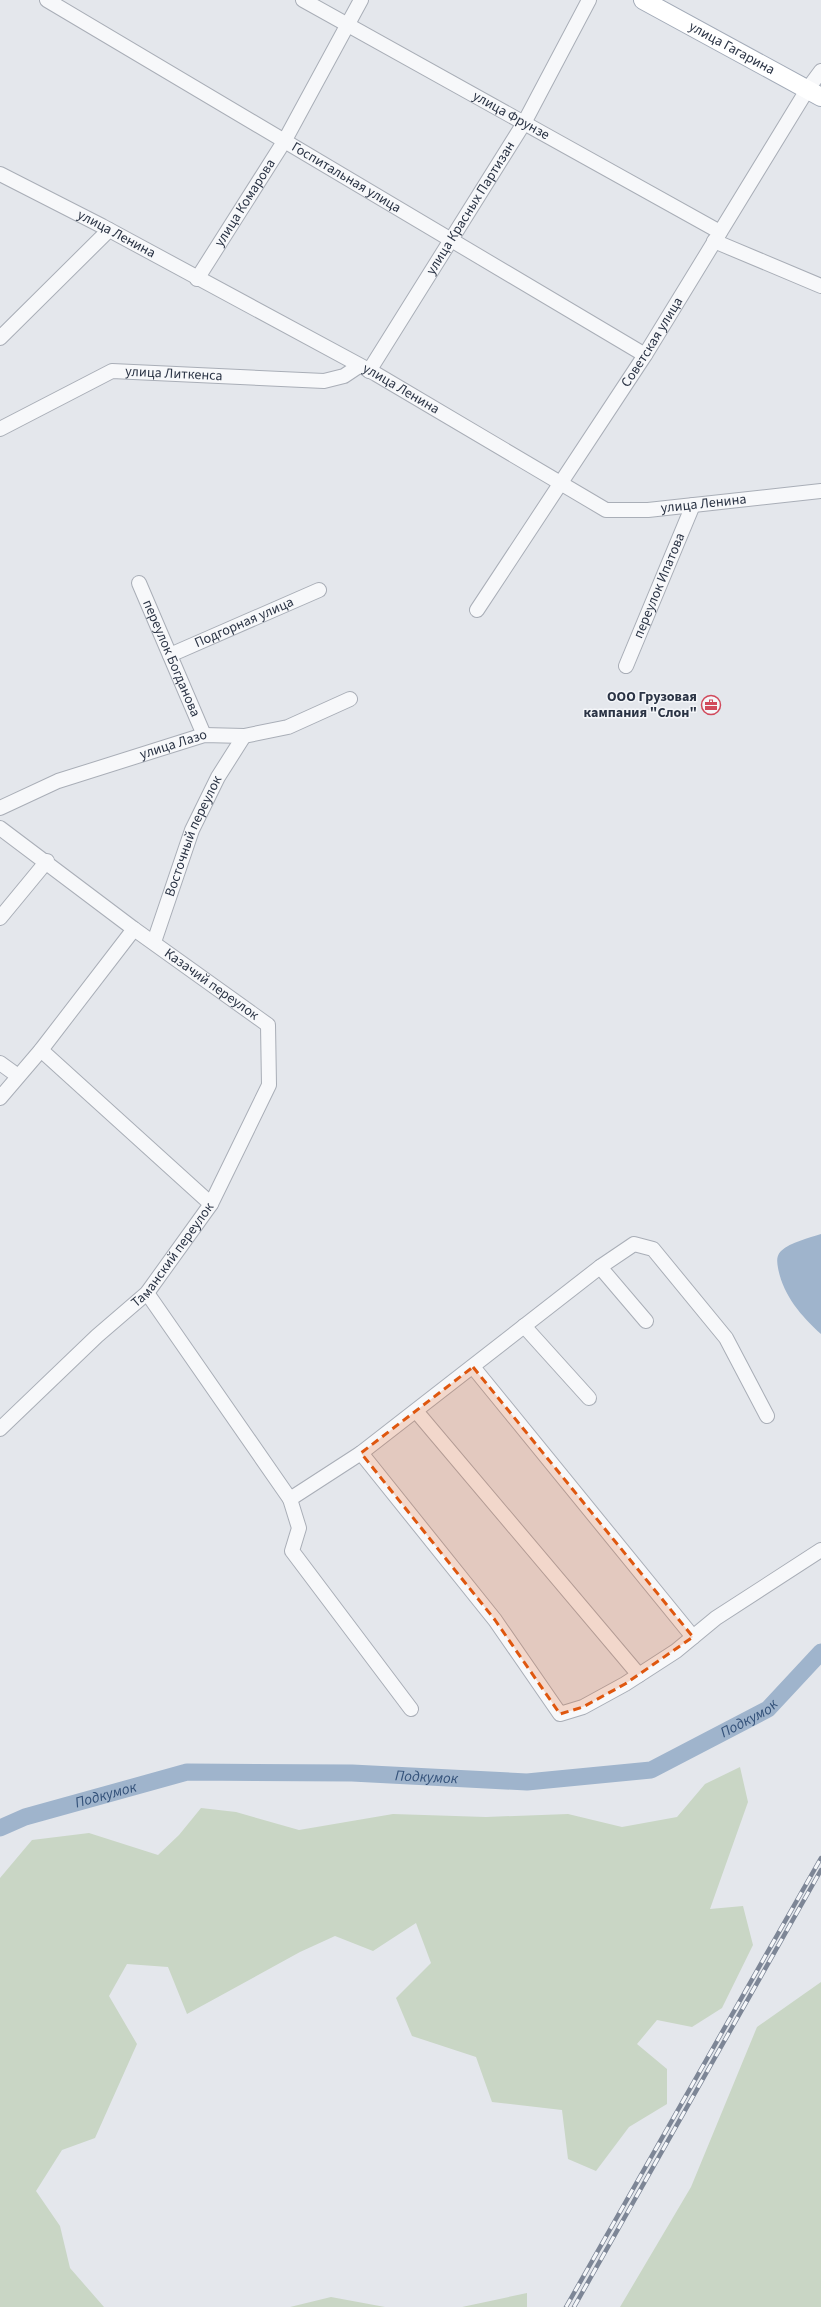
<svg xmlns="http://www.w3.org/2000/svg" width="821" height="2307" font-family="'Source Sans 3',sans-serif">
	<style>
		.green { fill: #c9d6c5 }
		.water { fill: #9fb4cc }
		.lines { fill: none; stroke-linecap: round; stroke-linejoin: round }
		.river { stroke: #9fb4cc; stroke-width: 17 }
		.minor-casing { stroke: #a9aeb7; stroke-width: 16 }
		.major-casing { stroke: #a3abb8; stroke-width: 20 }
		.minor { stroke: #f7f8fa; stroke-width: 14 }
		.major { stroke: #fff; stroke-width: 18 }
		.rail-casing { stroke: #7d8696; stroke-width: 4.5 }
		.rail { stroke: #f4f6f9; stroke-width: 3; stroke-dasharray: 9; stroke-linecap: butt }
		.marked { fill: #df570f; fill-opacity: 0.2; stroke: #df570f; stroke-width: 3; stroke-dasharray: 8 5; stroke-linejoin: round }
		.labels { text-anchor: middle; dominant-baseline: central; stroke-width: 3; stroke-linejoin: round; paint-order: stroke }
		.street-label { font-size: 14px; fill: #2b3445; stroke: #f4f6f9 }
		.poi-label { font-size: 14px; font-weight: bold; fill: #2b3445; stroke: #f4f6f9; text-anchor: end }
		.water-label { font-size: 15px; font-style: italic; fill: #34527a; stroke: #f4f6f9 }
	</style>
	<rect width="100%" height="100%" fill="#e4e7ec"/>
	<path class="green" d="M740 1767 748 1802 710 1909 743 1906 753 1945 722 2008 692 2027 657 2020 637 2044 667 2069V2104L629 2127 596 2171 568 2159 562 2110 492 2102 476 2057 412 2036 396 1998 431 1963 416 1923 373 1951 335 1936 300 1952 187 2014 168 1967 127 1964 109 1996 137 2044 95 2138 62 2150 36 2191 60 2226 70 2268 104 2307H0V1878L32 1840 89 1833 158 1855 179 1835 201 1808 236 1812 299 1830 393 1814 486 1817 568 1814 622 1827 677 1817 705 1784Z
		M821 1982V2307H620L691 2187 757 2027Z
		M527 2293V2307H462Z
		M331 2297 385 2307H290Z"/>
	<path class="water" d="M821 1234V1334C801 1316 783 1295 778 1268 777 1262 776 1256 781 1251 791 1242 809 1238 821 1234Z"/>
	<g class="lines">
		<path class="river" id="s1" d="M0 1828 25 1817 187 1772 352 1773 527 1782 651 1770 768 1709 821 1652"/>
		<defs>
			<g id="minor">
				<path id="s2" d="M47 0 645 355"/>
				<path id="s3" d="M303 0 720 232"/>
				<path id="s4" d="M0 174 102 226 376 374 606 510H648L821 491"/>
				<path d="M714 241 821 286"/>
				<path id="s5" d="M197 279 285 140 361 0"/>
				<path d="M0 338 109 230"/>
				<path id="s6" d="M369 371 524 123 589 0"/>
				<path id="s7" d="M0 429 112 371 324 381 344 376 359 366"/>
				<path id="s8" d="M139 583 204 735"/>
				<path id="s9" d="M477 610 645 355 807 90 821 71"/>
				<path id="s10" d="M170 655 319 590"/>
				<path id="s11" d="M626 666 693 505"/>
				<path id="s12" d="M0 808 58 781 204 735 244 736 288 727 350 699"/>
				<path id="s13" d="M0 828 134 929 268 1025 269 1085 211 1204"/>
				<path d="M0 918 47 861"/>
				<path id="s14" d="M154 942 192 830 218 777 244 736"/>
				<path d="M0 1063 18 1076"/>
				<path d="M0 1098 41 1050 134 929"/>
				<path d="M600 1267 646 1321"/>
				<path d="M147 1293 290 1499 361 1453 600 1267 634 1244 653 1249 726 1338 767 1416"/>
				<path d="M524 1326 589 1398"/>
				<path d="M473 1367 693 1637"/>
				<path d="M416 1411 639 1675"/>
				<path id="s15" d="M0 1429 97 1336 147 1293 211 1204 41 1050"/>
				<path d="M361 1453 495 1620 560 1714 583 1707 625 1684 676 1651 716 1618 821 1550"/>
				<path d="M290 1499 299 1528 292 1551 411 1709"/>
			</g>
			<g id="major">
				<path id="s16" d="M643 0 821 97"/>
			</g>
		</defs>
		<use href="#minor" class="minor-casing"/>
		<use href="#major" class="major-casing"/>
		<use href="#minor" class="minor"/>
		<use href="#major" class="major"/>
		<defs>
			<path id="rail" d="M566 2307 821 1858
				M574 2307 821 1870"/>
		</defs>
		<use href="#rail" class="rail-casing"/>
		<use href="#rail" class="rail"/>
	</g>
	<path class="marked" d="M473 1367 693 1637 625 1684 583 1707 560 1714 495 1620 361 1453Z"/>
	<defs>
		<symbol id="office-ring" viewBox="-11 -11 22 22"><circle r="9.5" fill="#f4f6f9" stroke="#d1495b" stroke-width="1.5"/><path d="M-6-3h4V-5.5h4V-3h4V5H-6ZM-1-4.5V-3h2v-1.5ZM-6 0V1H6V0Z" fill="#d1495b"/></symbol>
	</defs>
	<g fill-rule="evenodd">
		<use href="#office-ring" x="700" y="694" width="22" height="22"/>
	</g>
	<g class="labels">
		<g class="street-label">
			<text stroke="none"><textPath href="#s16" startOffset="101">улица Гагарина</textPath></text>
			<text stroke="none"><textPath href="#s3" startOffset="238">улица Фрунзе</textPath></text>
			<text stroke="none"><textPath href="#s2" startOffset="348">Госпитальная улица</textPath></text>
			<text stroke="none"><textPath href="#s5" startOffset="90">улица Комарова</textPath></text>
			<text stroke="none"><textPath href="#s6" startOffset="192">улица Красных Партизан</textPath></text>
			<text stroke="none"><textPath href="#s4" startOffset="131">улица Ленина</textPath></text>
			<text stroke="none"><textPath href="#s9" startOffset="320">Советская улица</textPath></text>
			<text stroke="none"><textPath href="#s7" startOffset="188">улица Литкенса</textPath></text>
			<text stroke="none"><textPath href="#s4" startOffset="455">улица Ленина</textPath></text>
			<text stroke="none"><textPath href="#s4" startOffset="791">улица Ленина</textPath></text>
			<text stroke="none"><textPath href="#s11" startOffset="87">переулок Ипатова</textPath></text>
			<text stroke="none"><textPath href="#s10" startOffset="81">Подгорная улица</textPath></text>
			<text stroke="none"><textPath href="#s8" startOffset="82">переулок Богданова</textPath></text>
			<text stroke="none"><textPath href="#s12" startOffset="185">улица Лазо</textPath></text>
			<text stroke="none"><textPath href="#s14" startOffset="113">Восточный переулок</textPath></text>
			<text stroke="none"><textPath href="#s13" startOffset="263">Казачий переулок</textPath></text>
			<text stroke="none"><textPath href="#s15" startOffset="246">Таманский переулок</textPath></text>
		</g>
		<g class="poi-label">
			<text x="697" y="697">ООО Грузовая<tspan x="697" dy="16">кампания "Слон"</tspan></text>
		</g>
		<g class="water-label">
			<text stroke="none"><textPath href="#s1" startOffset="771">Подкумок</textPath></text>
			<text stroke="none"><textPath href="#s1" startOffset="435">Подкумок</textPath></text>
			<text stroke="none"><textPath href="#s1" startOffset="111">Подкумок</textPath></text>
		</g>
	</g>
</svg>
